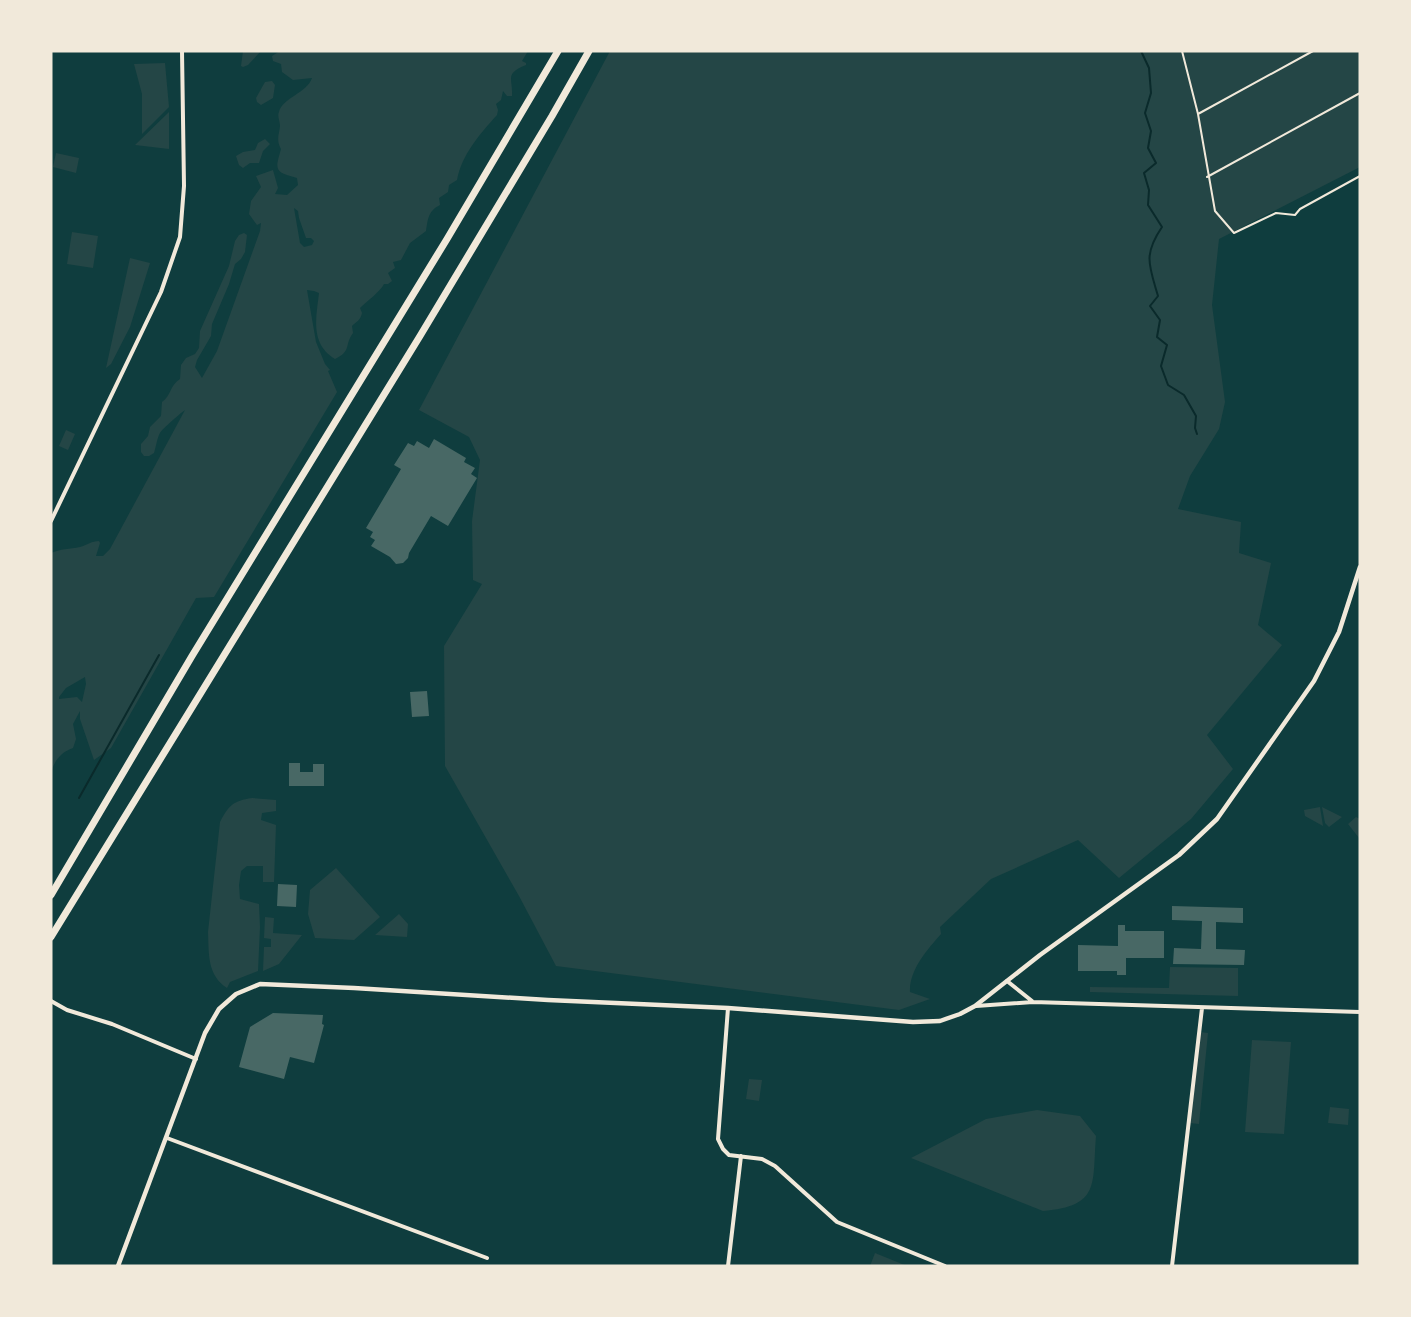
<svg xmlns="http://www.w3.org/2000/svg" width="1411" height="1317" font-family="Inter,sans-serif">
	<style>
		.green { fill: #244646; fill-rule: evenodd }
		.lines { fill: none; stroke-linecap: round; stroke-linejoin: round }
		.stream { stroke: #0a2a2b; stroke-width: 2 }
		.building { fill: #486865 }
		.service { stroke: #f1e9da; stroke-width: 2 }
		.minor { stroke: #f1e9da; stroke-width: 4 }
		.tertiary { stroke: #f1e9da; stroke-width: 4.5 }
		.trunk { stroke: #f1e9da; stroke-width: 7 }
	</style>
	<rect width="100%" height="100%" fill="#0f3d3e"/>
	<path class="green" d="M243 51H261L248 65 243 67 241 66Z
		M280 51H528L522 61 526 63V65C504 74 513 78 512 96H507L503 91 501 100 496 104 498 110 497 115C480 134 462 154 457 180L449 185 448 192 439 198 440 205C428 211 428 219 426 231L410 243 401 260 393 262 395 268 388 273 392 281 388 284H384C381 291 366 302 360 308L362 313C360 321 357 321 352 326L353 333C344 345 352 351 335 359 310 344 316 318 319 293L314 291 307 290 316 342 325 364 330 370 328 371 337 392 214 597 196 598 111 748 94 760 80 719V711L73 724 76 739 73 748C61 752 54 761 51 773V553C60 549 70 549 80 547 87 545 92 541 99 541L100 543 96 556H103L110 549 185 410C183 411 161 430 160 433 157 438 156 447 154 453L149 456H144L141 452V444L148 436 150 427 161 416 162 402C171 396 170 385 180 379L181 365 186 358 195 354 199 348 200 331 229 266 235 241 239 235 244 233 247 235 245 252 241 259 235 264 229 284 212 324 211 336 197 360 195 367 202 378 217 351 260 231 261 223 257 225 249 214 251 201 261 187 256 176 273 170 278 188 275 194 287 195 298 185 297 178C274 172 275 170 281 149 276 140 279 135 280 126 280 121 277 116 279 112 282 98 307 93 312 78L293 80 282 72 281 64 273 61 272 56ZM294 208 298 211 299 218 306 238H311L314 241 312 245 304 247 300 243ZM85 677 86 684 82 702 77 697 59 699V697L66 688Z
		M610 51H1360V167L1219 239 1212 305 1225 402 1219 429 1190 476 1178 509 1241 522 1239 553 1271 563 1258 625 1282 645 1207 735 1233 769 1191 819 1119 878 1078 840 991 879 940 927 941 934C927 950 909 970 910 992L930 999 899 1010 556 966 519 896 445 766 444 646 482 584 473 580 472 521 480 460 469 437 419 410Z
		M165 63 169 107 142 134V94L134 64Z
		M272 81 275 85 273 98 261 105 257 102 256 98 265 82Z
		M169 112V149L135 145Z
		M265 139 270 144 263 151 259 163H250L243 168 239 165 236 156 243 152 255 150 258 143Z
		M56 153 79 158 76 173 53 167Z
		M72 232 98 236 93 268 67 264Z
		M130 258 150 263 130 327 111 364 106 368Z
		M66 430 75 434 68 450 59 446Z
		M252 798 276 800V811L262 813 261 820 276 825 274 882H263V866H247L241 871 239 885 240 899 259 904 260 927 258 971 230 982 227 988C207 975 209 954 208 932L220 822C229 805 233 801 252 798Z
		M1320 807 1323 826 1305 816 1304 810Z
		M1322 807 1342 817 1329 827 1325 823Z
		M1356 817 1360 819 1359 838 1348 824Z
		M336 868 380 917 354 940 315 938 308 914 310 890Z
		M399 914 408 924 407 937 375 935Z
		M265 917 274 918 273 933 302 935 279 964 263 971 264 947H271V939L264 938Z
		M1170 967 1238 968V996L1090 992V987L1169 988Z
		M1200 1032 1208 1033 1199 1124 1190 1123Z
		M1252 1040 1291 1042 1284 1134 1245 1132Z
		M749 1079 762 1080 759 1101 746 1099Z
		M1330 1107 1349 1109 1348 1125 1328 1123Z
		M1037 1110 1080 1116 1096 1136C1092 1184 1101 1206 1043 1211L911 1158 986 1119Z
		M875 1253 907 1266H870Z"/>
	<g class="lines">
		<path class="stream" d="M1141 51 1149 68 1151 93 1145 113 1151 131 1148 148 1156 163 1144 173 1149 190 1148 205 1162 227C1143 255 1149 265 1158 296L1150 306 1160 320 1157 337 1167 345 1161 366 1168 385 1184 395 1196 416 1195 428 1197 434
			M79 798 159 655"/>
	</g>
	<path class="building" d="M434 439 466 458 464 462 475 468 471 474 477 478 448 526 431 516 409 553 408 558 403 563 396 564 390 557 371 546 375 540 370 537 373 532 366 528 401 469 394 465 408 443 414 446 417 441 429 448Z
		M427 691 429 716 412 717 410 692Z
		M289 763H300V772H313V764H324V786H289Z
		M278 884 297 885 296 907 277 906Z
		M1172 906 1243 908V923L1216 922V949L1245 950 1244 965 1173 964 1174 948 1201 949 1202 921 1172 920Z
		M1118 925H1125V931H1164V958H1126V975H1117V971H1078V945L1118 946Z
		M273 1013 323 1015 322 1024 324 1025 314 1063 290 1057 284 1079 239 1067 250 1027Z"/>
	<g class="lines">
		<path class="service" d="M1182 51 1198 114 1215 211 1234 233 1276 213 1295 215 1300 209 1360 176
			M1198 114 1313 51
			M1207 177 1360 93"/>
		<path class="minor" d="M51 521 161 292 180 237 184 186 182 51
			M1007 981 1032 1001
			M51 1001 67 1010 112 1024 196 1059
			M976 1006 1033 1002 1360 1012
			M728 1008 718 1139 723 1149 729 1155 762 1159 775 1166 837 1222 945 1266
			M167 1138 487 1258
			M728 1266 741 1156
			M1172 1266 1202 1008"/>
		<path class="tertiary" d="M118 1266 205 1033 219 1009 236 994 260 984 354 988 548 1000 728 1008 913 1022 940 1021 960 1014 975 1006 1040 955 1179 855 1217 819 1314 681 1339 632 1360 567"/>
		<path class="trunk" d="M51 895 192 656 447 239 558 51
			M51 937 420 336 552 116 589 51"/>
	</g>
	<rect width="1411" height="1317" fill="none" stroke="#f1e9da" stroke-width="105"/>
</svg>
